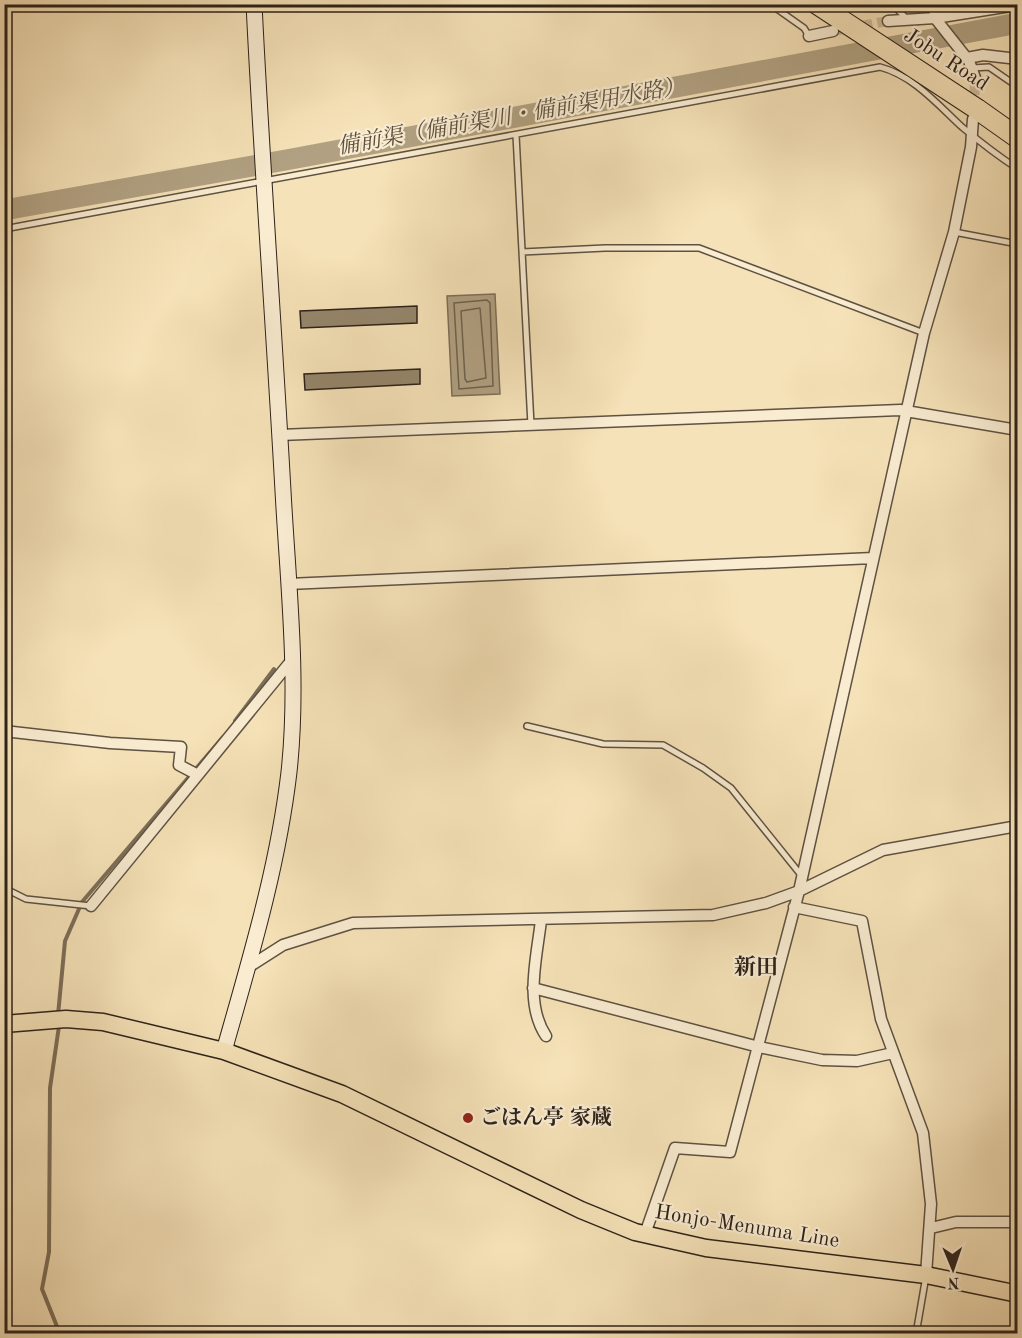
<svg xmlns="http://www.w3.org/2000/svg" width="1022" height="1338" font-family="'Old Standard TT','Noto Serif JP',serif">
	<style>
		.water { fill: #b1a182; stroke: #7c6e58; stroke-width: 1.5 }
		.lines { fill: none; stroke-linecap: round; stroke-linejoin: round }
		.shore { stroke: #6e624e; stroke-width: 1.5 }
		.stream { stroke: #7c6e58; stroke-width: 4 }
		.river { stroke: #b1a182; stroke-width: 21 }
		.building { fill: #95866c; stroke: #2c221a; stroke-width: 1.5 }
		.street-tunnel { stroke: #cebc98; stroke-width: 10; stroke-dasharray: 10 5; stroke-linecap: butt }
		.lane-casing { stroke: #5e5242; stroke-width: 8 }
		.street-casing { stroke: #5e5242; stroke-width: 13 }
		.secondary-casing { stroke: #2c221a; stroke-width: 17 }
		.primary-casing { stroke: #2c221a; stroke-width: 19 }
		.highway-casing { stroke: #2c221a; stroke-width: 22 }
		.lane { stroke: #f9ecd1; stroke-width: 5 }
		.street { stroke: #f9ecd1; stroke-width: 10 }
		.secondary { stroke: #f9ecd1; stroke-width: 15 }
		.primary { stroke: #f6e2b8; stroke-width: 16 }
		.highway { stroke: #f6e2b8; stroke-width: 20 }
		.poi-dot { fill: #8f2418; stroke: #f9ecd1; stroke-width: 2 }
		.labels { text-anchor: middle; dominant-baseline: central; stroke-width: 4.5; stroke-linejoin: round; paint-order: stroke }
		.street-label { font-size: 21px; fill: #2c221a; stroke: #f9ecd1 }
		.poi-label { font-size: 21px; font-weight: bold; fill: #2c221a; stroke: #f9ecd1; text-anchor: start }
		.water-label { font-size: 22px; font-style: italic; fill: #5b4e3e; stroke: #f9ecd1 }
		.neighbourhood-label { font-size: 22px; font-weight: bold; fill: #2c221a; stroke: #f9ecd1 }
	</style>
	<rect width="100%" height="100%" fill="#f6e2b8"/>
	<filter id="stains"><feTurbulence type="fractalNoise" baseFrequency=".00333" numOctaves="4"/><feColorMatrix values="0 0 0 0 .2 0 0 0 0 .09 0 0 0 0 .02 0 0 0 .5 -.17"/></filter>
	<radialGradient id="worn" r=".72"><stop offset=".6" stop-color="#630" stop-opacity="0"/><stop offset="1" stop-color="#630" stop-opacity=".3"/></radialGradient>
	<path class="water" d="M495 294 500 394 452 396 447 296Z"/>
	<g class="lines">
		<path class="shore" d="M487 300 490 303 493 386 459 389 454 303Z
			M480 308 486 378 467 382 465 379 461 311Z"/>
		<path class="stream" d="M235 721 274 669
			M58 1015 65 941 82 902 223 737
			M59 1026 50 1088 49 1252 42 1289 60 1334"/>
		<path class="river" d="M4 210 286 160 1018 23"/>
	</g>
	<path class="building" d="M417 306V323L301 328 300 311Z
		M420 369V384L305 390 304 374Z"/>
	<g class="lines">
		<path class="street-tunnel" d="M833 31 888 21
			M974 110 975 78"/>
		<defs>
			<path id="lane" d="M770 4 804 28 809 36
				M892 4 906 18
				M972 68 989 67 1018 87
				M516 135 531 425
				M4 229 880 67C914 76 938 105 962 127 980 142 998 156 1018 169
				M954 232 1018 244
				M522 252 605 248H699L924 333
				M527 726 603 744 663 745 703 768 731 788 801 875
				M4 888 26 899 91 906
				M916 1334 926 1276"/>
			<path id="street" d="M934 4 935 18 969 61 975 78
				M888 21 935 18 1018 5
				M809 36 833 31
				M967 58 983 55 1018 59
				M280 435 900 410 1018 430
				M288 584 873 558
				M4 731 110 743 181 747 179 765 198 775
				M91 906 291 661
				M794 907 862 921 881 1019 923 1133 931 1204 926 1275
				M541 920C537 957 524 1003 546 1036
				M247 968 283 945 353 923 713 915 766 903 799 891 883 850 1018 826
				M533 988 759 1047 822 1060 857 1061 893 1053
				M931 1228 956 1222H1018
				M645 1234 675 1148 730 1152 799 891 924 333 954 232 971 147 973 119"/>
			<path id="secondary" d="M224 1051C250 959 278 867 289 772 299 680 288 584 283 491 274 329 262 167 254 4"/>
			<path id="primary" d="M4 1024 66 1019 103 1022 224 1051 342 1094 581 1210 635 1232 706 1248 926 1275 1018 1294"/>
			<path id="highway" d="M817 4 977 109 1018 138"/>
		</defs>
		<use href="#lane" class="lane-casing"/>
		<use href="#street" class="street-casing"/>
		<use href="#secondary" class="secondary-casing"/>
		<use href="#primary" class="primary-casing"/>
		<use href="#highway" class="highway-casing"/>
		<use href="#lane" class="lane"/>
		<use href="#street" class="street"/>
		<use href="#secondary" class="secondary"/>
		<use href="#primary" class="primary"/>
		<use href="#highway" class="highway"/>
	</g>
	<circle class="poi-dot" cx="468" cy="1118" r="6"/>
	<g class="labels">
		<g class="street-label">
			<text transform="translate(946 60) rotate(33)">Jobu Road</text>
			<text transform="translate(747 1227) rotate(9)">Honjo-Menuma Line</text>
		</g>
		<g class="poi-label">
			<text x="480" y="1118">ごはん亭 家蔵</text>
		</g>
		<g class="water-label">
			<text transform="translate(511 117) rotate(-10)">備前渠（備前渠川・備前渠用水路）</text>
		</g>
		<g class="neighbourhood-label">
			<text x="756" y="968">新田</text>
		</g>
	</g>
	<rect width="1022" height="1338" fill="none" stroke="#f6e2b8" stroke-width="24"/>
	<rect x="6" y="6" width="1010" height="1326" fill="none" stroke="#2c221a" stroke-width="3"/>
	<rect x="12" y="12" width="998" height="1314" fill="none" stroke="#2c221a" stroke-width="1.5"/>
	<g transform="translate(953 1269) rotate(178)" stroke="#f9ecd1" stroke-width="4.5" paint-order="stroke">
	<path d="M0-4.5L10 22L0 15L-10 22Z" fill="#2c221a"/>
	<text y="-9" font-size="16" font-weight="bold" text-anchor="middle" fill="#2c221a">N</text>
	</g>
	<rect width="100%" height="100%" filter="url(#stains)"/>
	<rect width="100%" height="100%" fill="url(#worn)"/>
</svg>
